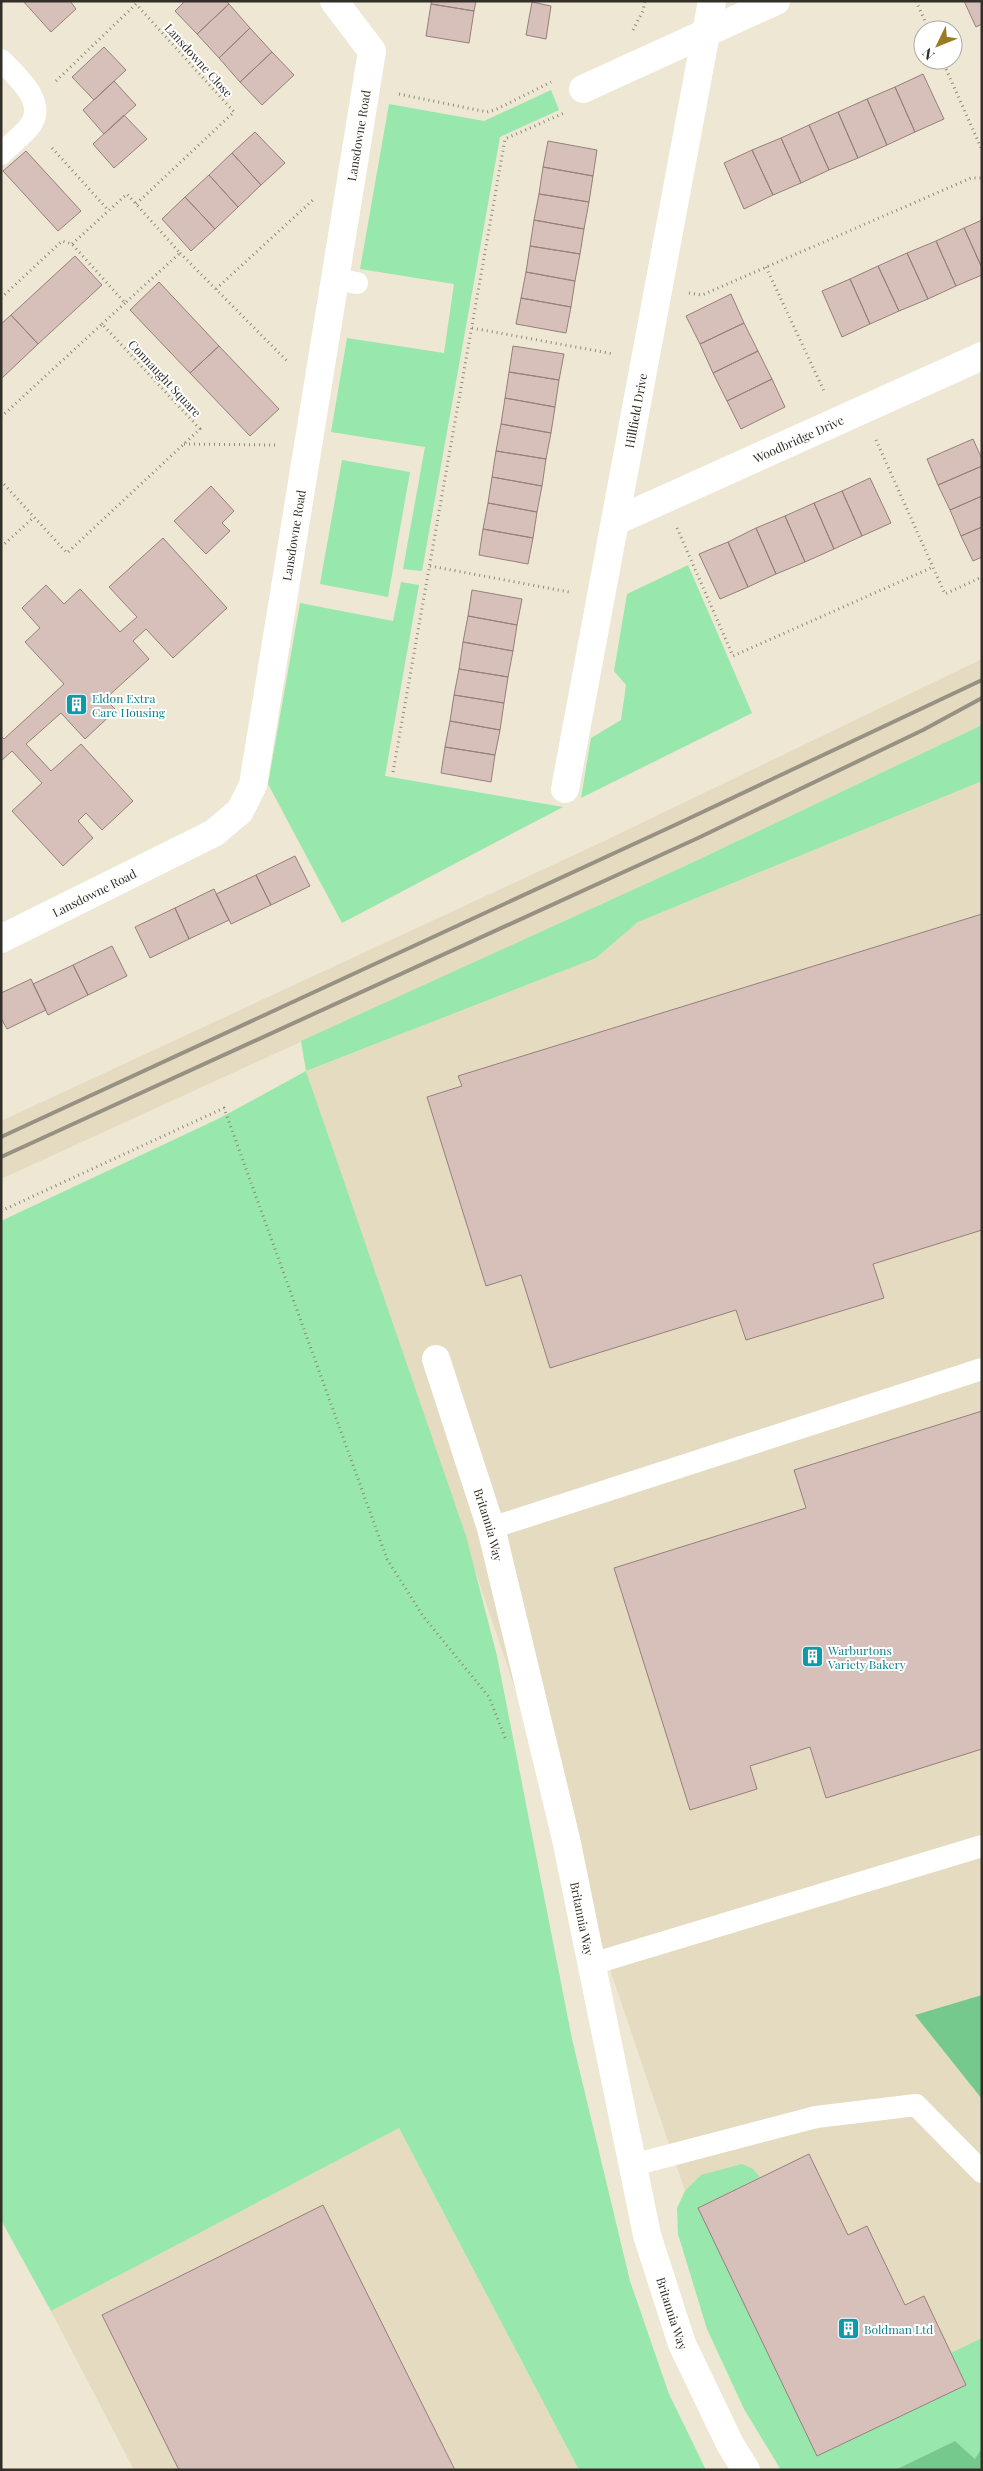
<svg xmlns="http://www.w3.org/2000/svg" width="983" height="2471" font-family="'Playfair Display',serif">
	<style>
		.built { fill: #e5dbc1 }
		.green { fill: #98e7ac }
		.forest { fill: #76c98c }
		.building { fill: #d7bfba; stroke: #95807b }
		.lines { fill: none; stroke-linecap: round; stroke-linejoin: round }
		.path { stroke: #8f8a7c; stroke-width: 3; stroke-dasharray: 1 4; stroke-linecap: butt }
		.lane { stroke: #fff; stroke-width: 22 }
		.street { stroke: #fff; stroke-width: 28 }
		.rail { stroke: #969183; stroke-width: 4 }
		.labels { text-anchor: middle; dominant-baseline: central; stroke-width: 4; stroke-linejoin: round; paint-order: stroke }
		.street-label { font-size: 12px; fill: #322f28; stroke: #fff }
		.culture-label { font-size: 12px; fill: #0d838f; stroke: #fff; text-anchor: start }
	</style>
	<rect width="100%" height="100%" fill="#eee7d3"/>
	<path class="built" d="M982 659V725L685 866 1 1179V1121L600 843Z
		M982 781V2470H806L717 2308 685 2191 306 1071 596 958 638 922Z
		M399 2128 579 2470H134L51 2311Z"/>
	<path class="green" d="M551 90 559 110 500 137 422 571 403 569 425 447 331 432 347 338 444 353 454 284 360 269 389 104 484 121Z
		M342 460 410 472 388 597 320 584Z
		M688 565 752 713 581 798 591 738 621 720 626 685 614 671 627 594Z
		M401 582 419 585 385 776 563 807 342 923 268 784 300 603 393 621Z
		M982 725V781L638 922 596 958 306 1071 466 1536 497 1656 572 2039 630 2281 669 2394 706 2470H579L399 2128 51 2311 1 2220V1221L220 1118 306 1071 301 1041 685 866Z
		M742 2164 753 2169 760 2177 698 2208 817 2456 966 2385 951 2353 982 2338V2448L976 2460 955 2441 895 2470H781L744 2409 707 2329 678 2234 677 2208 685 2191 701 2175Z"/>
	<path class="forest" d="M982 1995V2099L915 2015Z
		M955 2441 975 2459 982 2448V2470H895Z"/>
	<path class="building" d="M23 1H70L76 9 51 32Z
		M185 1H226L229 4 197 34 175 11Z
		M432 1H476L474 11 431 4Z
		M964 1H982V24L976 27Z
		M532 2 551 6 546 39 526 35Z
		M229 4 250 28 219 58 197 34Z
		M431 4 474 11 469 43 426 36Z
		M250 28 272 52 240 82 219 58Z
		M104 47 126 70 94 100 72 77Z
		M272 52 294 75 262 105 240 82Z
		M923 74 944 119 915 132 895 87Z
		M114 81 136 105 104 134 83 110Z
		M895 87 915 132 887 145 867 99Z
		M867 99 887 145 858 158 838 112Z
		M838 112 858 158 829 170 809 125Z
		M124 115 147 139 114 168 93 144Z
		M809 125 829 170 801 183 781 138Z
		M255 132 285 163 261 185 232 153Z
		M781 138 801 183 773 195 752 150Z
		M548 141 597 150 593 176 543 167Z
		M752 150 773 195 744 209 724 163Z
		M26 151 81 211 58 231 3 171Z
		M232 153 261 185 238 207 209 175Z
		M543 167 593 176 589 202 539 194Z
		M209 175 238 207 215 229 185 197Z
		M539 194 589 202 584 229 534 220Z
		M185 197 215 229 191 251 162 219Z
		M534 220 584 229 580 254 530 246Z
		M982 220V268L964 228Z
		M964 228 982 268V275L956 286 936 241Z
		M936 241 956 286 928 299 907 253Z
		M530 246 580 254 575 281 526 272Z
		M907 253 928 299 899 311 878 266Z
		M75 256 102 285 38 344 11 315Z
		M878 266 899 311 870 324 850 279Z
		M526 272 575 281 571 307 521 298Z
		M850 279 870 324 842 337 822 291Z
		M159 282 219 346 190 373 130 310Z
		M731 294 744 323 700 344 686 316Z
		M521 298 571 307 566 333 516 324Z
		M11 315 38 344 1 379V324Z
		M744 323 758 351 713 373 700 344Z
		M219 346 279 409 250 436 190 373Z
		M513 346 564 354 559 380 509 372Z
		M758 351 772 379 727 401 713 373Z
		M509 372 559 380 555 407 505 398Z
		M772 379 785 407 741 429 727 401Z
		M505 398 555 407 551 433 501 424Z
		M501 424 551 433 546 459 496 451Z
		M973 439 982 459V466L938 485 927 459Z
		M496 451 546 459 542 486 492 477Z
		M982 466V496L950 510 938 485Z
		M492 477 542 486 537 512 488 503Z
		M870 478 891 523 862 536 842 491Z
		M211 486 234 511 222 523 230 531 206 554 174 521Z
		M842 491 862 536 834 549 814 503Z
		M982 496V527L961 536 950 510Z
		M488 503 537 512 533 538 483 529Z
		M814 503 834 549 805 562 785 516Z
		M785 516 805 562 776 574 756 528Z
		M982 527V557L973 561 961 536Z
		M756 528 776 574 748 587 728 542Z
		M483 529 533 538 528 564 479 555Z
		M163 538 227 608 173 658 146 629 133 641 149 659 105 699 116 710 85 739 61 713 26 744 51 771 81 744 133 801 102 830 86 813 78 821 93 838 63 866 12 811 42 783 12 751 1 761V736L4 739 64 684 25 642 40 628 22 608 46 585 64 604 80 589 120 632 137 617 109 587Z
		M728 542 748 587 720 599 699 554Z
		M472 590 522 599 517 625 468 616Z
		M468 616 517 625 513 651 463 642Z
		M463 642 513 651 508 677 459 669Z
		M459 669 508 677 504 703 454 695Z
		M454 695 504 703 500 730 450 721Z
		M450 721 500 730 495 755 445 747Z
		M445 747 495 755 491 782 441 773Z
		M295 856 310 886 271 905 256 875Z
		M256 875 271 905 231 924 216 894Z
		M214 889 229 920 189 939 175 908Z
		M175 908 189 939 150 958 135 927Z
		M982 914V1230L873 1264 884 1298 746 1340 736 1310 550 1368 521 1275 486 1286 427 1097 462 1086 458 1076Z
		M112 946 127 976 88 995 73 965Z
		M73 965 88 995 48 1015 33 984Z
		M31 979 46 1010 7 1029 1 1018V993Z
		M982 1411V1749L826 1798 810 1747 750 1766 757 1789 690 1810 614 1568 806 1508 794 1470Z
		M809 2154 848 2235 867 2226 905 2305 924 2296 966 2385 817 2456 698 2208Z
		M323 2205 455 2470H179L102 2315Z"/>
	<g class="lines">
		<path class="path" d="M916 1 929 30
			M633 30 643 11 645 1
			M942 60 982 150
			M56 81 136 4 234 112 136 204
			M399 94 487 112 495 110 551 82
			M52 148 109 211
			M180 253 288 362
			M766 267 824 391
			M216 289 315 198
			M689 293 702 295 971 178H982
			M1 298 62 241 72 244 125 303 180 253 127 194 72 244
			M102 324 125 303
			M472 328 614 354
			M1 417 102 324 200 429 67 553 1 481
			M876 440 945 594 982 577
			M184 444 275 445
			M677 528 733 656 933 567
			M1 547 34 517
			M430 566 569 592
			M393 772 505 139 564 113
			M1 1211 224 1108 387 1559 423 1616 489 1697 506 1740"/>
		<path class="lane" d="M1 60C16 76 48 102 30 126 22 136 10 145 1 154
			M335 279 357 283
			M491 1528 982 1369
			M592 1964 982 1846
			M633 2165 816 2117 916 2105 982 2172"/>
		<g class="street">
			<path d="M583 89 776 1"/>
			<path id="s1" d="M616 521 982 356"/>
			<path id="s2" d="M565 789 712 1"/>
			<path id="s3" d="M1 939 214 833 240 811 253 785 372 51 334 1"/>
			<path id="s4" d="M436 1359 491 1528 566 1839 647 2235 682 2344 730 2444 746 2470"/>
		</g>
		<path class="rail" d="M1 1137 675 825 982 680
			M1 1157 698 838 923 730 982 698"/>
	</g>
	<defs>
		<symbol id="building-square" viewBox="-11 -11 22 22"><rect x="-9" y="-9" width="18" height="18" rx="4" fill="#0f9aa8" stroke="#fff"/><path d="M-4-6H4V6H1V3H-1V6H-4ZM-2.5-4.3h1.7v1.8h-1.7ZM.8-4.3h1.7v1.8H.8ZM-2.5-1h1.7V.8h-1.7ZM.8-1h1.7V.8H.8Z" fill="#fff"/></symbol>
	</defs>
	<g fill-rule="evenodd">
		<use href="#building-square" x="64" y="692" width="25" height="25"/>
		<use href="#building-square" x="800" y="1644" width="25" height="25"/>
		<use href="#building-square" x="836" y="2316" width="25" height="25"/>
	</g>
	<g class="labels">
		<g class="street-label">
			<text transform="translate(199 60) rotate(48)">Lansdowne Close</text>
			<text stroke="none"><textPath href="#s3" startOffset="959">Lansdowne Road</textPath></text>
			<text transform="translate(165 378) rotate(47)">Connaught Square</text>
			<text stroke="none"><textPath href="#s2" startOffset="385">Hillfield Drive</textPath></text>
			<text stroke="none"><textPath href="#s1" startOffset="200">Woodbridge Drive</textPath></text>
			<text stroke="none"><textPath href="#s3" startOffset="554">Lansdowne Road</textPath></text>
			<text stroke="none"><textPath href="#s3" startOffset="104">Lansdowne Road</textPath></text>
			<text stroke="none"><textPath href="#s4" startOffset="174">Britannia Way</textPath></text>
			<text stroke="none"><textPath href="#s4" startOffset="579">Britannia Way</textPath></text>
			<text stroke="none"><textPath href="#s4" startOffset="984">Britannia Way</textPath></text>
		</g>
		<g class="culture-label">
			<text x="92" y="698">Eldon Extra<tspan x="92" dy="14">Care Housing</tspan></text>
			<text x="828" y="1650">Warburtons<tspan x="828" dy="14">Variety Bakery</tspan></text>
			<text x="864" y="2329">Boldman Ltd</text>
		</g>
	</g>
	<rect width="983" height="2471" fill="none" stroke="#322f28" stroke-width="5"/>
	<g transform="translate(938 45) rotate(227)"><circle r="24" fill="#ffffff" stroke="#adaca9"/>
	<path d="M0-4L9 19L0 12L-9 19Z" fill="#987b23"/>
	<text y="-8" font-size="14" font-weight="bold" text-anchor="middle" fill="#322f28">N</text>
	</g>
</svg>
